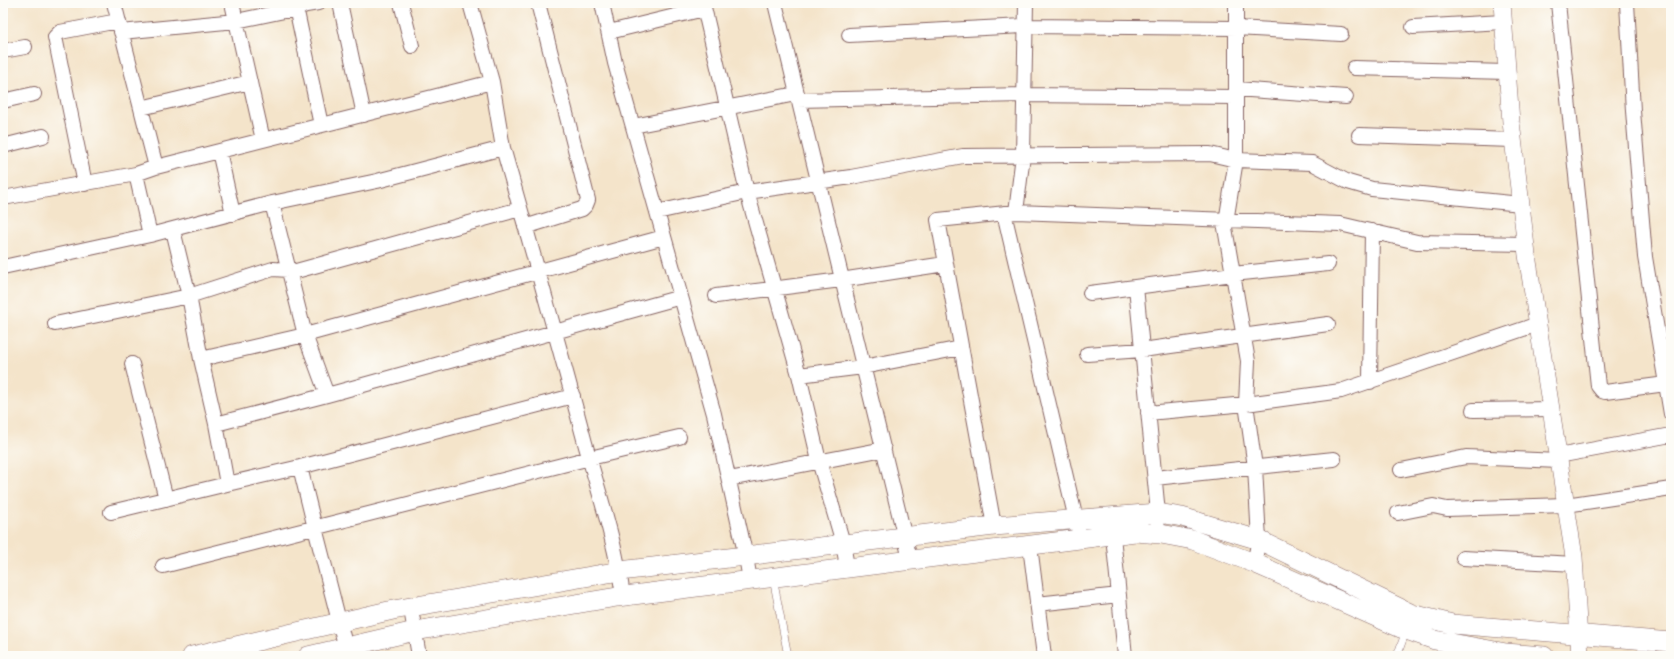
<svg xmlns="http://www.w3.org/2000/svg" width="1674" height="659" font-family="Vollkorn,serif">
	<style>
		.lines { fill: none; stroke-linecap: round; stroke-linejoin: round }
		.service-casing { stroke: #866463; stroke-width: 8 }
		.minor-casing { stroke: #866463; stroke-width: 16 }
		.tertiary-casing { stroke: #866463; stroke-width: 18 }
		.secondary-casing { stroke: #866463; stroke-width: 20 }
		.service { stroke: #fff; stroke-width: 7 }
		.minor { stroke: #fff; stroke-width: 14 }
		.tertiary { stroke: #fff; stroke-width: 17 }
		.secondary { stroke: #fff; stroke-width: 19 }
	</style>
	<rect width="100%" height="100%" fill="#fdfcf7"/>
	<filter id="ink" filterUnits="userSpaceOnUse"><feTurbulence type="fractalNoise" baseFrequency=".025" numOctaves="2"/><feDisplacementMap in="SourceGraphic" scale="8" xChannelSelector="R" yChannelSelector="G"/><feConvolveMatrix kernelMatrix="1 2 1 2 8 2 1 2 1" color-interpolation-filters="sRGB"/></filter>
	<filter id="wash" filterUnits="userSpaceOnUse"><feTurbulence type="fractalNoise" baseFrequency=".012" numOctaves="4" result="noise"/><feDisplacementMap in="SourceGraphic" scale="16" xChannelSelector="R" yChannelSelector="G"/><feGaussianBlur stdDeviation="0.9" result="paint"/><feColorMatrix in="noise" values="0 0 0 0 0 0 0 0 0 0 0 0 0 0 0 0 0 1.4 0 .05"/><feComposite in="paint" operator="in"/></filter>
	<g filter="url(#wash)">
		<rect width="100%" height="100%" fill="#f4e4ca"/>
	</g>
	<g filter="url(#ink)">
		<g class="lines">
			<defs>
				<path id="service" d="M773 578 788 656
					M1397 656 1406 631"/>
				<path id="minor" d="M114 3 156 167 136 174 150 235 272 203 377 181 503 148C531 246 559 344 585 443 599 493 616 544 623 596
					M232 3 263 140
					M340 3 364 115
					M401 3 412 46
					M470 3 492 82
					M602 3 615 63 714 414 746 557 750 580
					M703 3 747 192 799 375 819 461 843 543 847 567
					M775 3 910 559
					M1236 3V160L1312 163 1348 182 1372 189 1521 204
					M1558 3 1598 386 1602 391 1605 392 1666 384
					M1627 3 1633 111 1645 257 1671 414
					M293 10 306 5 318 3
					M1413 27 1503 22
					M121 32 236 21 289 10 297 12 321 125
					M609 32 704 9
					M849 35 1025 26 1236 28 1341 34
					M3 51 25 47
					M1354 68 1507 72
					M1236 89 1346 97
					M798 100 1024 95 1236 97
					M3 101 34 94
					M141 108 250 82
					M633 126 796 94
					M1359 135 1513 140
					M3 146 43 136
					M219 151 233 214
					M156 167 492 82 503 148
					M85 184 55 37 60 32 118 21
					M3 198 136 174
					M272 203 305 335 664 237
					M657 212 747 192 851 177 963 156 1210 154 1236 160 1225 228 1248 361 1246 404 1255 467 1259 540 1254 563
					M1016 212 1340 224 1417 242 1526 244
					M1004 213 1078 528
					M525 227 582 209 586 205 588 200 538 3
					M173 230 189 296 201 359 305 335 327 395 681 297
					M3 267 150 235
					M289 273 520 209
					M1136 287 1158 513 1157 534
					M1090 293 1233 274 1328 264
					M716 296 841 280 945 264
					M55 324 189 296 273 269 288 270
					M1087 354 1142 350 1328 324
					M201 359 216 424 227 484 300 467 573 396
					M132 364 166 499
					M799 375 863 367 961 348
					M1370 382 1372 231
					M1473 410 1551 409
					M1148 413 1246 404 1341 391 1538 324
					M216 424 327 395
					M1558 456 1671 435
					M300 467 315 528 348 656
					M1401 470 1466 457 1559 461
					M1155 478 1334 459
					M729 479 884 449
					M111 512 227 484
					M1398 513 1433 506 1447 509 1566 505 1671 489
					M994 526 938 220 1016 212 1023 155 1026 3
					M1113 536 1125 656
					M1030 546 1044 656
					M1463 558 1575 564
					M163 566 590 458 679 437
					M1037 604 1119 595
					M411 609 419 656
					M249 644 251 656"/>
				<path id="tertiary" d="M1502 3 1511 122 1527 255 1574 557 1580 656"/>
				<path id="secondary" d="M192 656 393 610 620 571 994 526 1158 513 1182 517 1259 540 1412 614 1452 624 1671 642
					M308 656 415 631 617 597 1135 532 1161 534 1193 540 1254 563 1401 628 1435 640 1506 653 1544 656"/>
			</defs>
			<use href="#service" class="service-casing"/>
			<use href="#minor" class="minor-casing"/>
			<use href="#tertiary" class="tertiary-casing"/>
			<use href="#secondary" class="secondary-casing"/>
			<use href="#service" class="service"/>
			<use href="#minor" class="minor"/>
			<use href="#tertiary" class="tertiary"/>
			<use href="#secondary" class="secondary"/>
		</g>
	</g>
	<rect width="1674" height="659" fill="none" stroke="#fdfcf7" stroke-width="16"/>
</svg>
